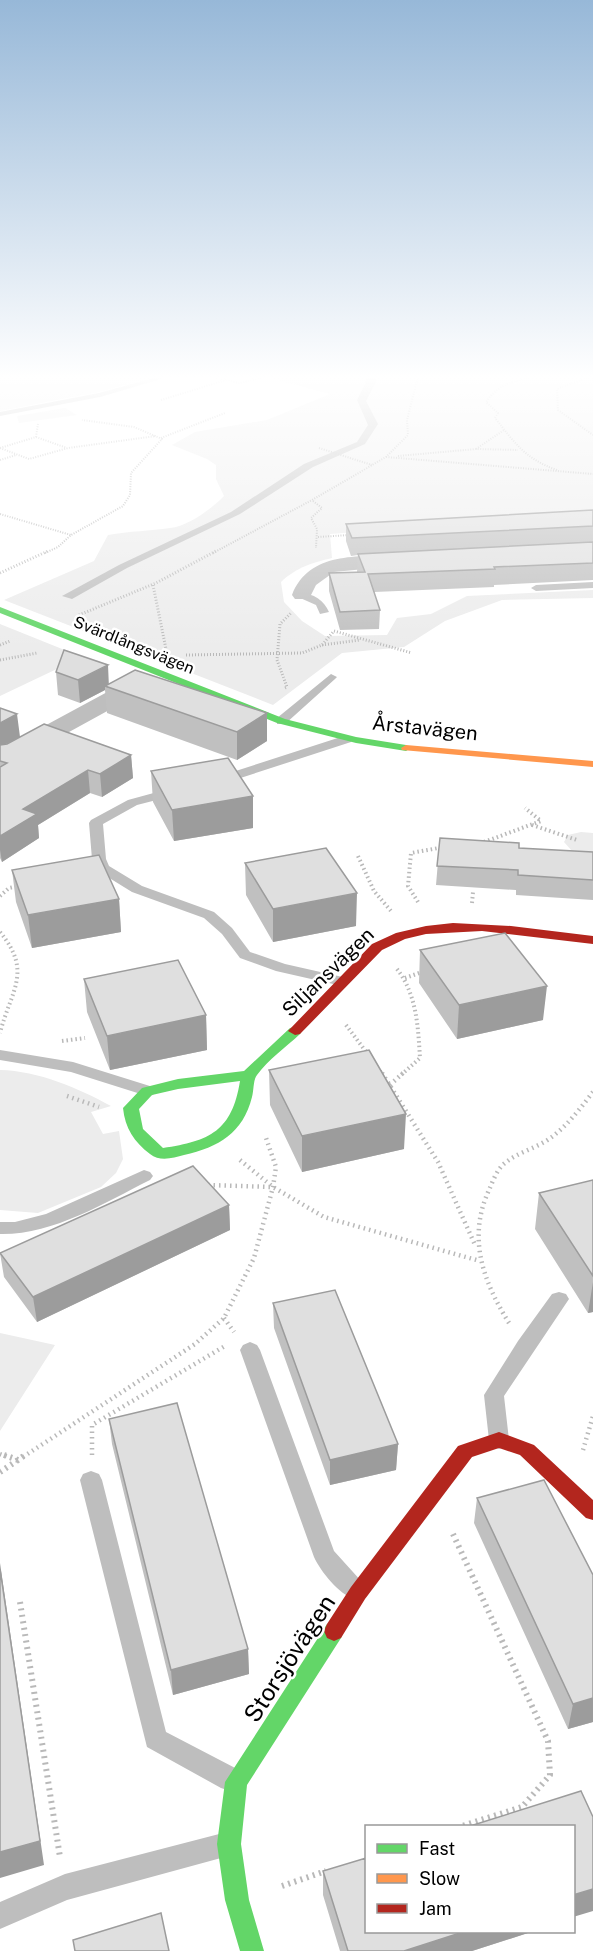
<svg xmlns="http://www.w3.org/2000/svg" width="593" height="1951" font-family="'Public Sans',sans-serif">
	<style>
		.green { fill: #ececec }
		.water { fill: #bfbfbf }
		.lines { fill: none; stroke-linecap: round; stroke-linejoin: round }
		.path-far4 { stroke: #b9b9b9; stroke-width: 2; stroke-dasharray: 1 1.5; stroke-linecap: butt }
		.path-far3 { stroke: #b9b9b9; stroke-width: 3; stroke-dasharray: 1 2; stroke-linecap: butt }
		.path-far2 { stroke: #b9b9b9; stroke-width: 4; stroke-dasharray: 1.5 3; stroke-linecap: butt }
		.path-far1 { stroke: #b9b9b9; stroke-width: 4.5; stroke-dasharray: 1.5 4; stroke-linecap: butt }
		.path { stroke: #b9b9b9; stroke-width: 6; stroke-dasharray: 2 4.5; stroke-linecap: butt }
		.lane { fill: #bebebe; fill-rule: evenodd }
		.street { fill: #bebebe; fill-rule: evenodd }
		.fast { fill: #63d668; fill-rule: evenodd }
		.slow { fill: #ff974d; fill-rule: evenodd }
		.jam { fill: #b3261e; fill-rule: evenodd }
		.wall { fill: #c0c0c0 }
		.shaded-wall { fill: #9c9c9c }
		.building { fill: #dfdfdf; stroke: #9c9c9c; stroke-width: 1.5 }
		.labels { text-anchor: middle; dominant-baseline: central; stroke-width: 5; stroke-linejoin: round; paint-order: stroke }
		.far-street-label { font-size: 16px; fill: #000; stroke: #fff }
		.street-label { font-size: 20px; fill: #000; stroke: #fff }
		.near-street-label { font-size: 24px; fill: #000; stroke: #fff }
	</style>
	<rect width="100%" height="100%" fill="#fff"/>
	<path class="green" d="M0 377H157L98 392 0 411Z
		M275 377H593V514L330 534 332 558C312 563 297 567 281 582L284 602 302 621 325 636 387 635 397 618 431 614 467 596 593 590V598L502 600 445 621 404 647 342 653 273 705 4 600 94 561 108 535C130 531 150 531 170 528 189 526 211 509 224 496L216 479V465L207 459 172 445 195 432 267 420 330 394 273 379Z
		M65 408 77 415 19 423 17 416Z
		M0 624 82 657 0 696Z
		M581 832 593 833V854L572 851 564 842 568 835Z
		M0 1070C39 1071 78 1088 111 1106L91 1112 103 1134 119 1131 123 1159 116 1173 101 1187 38 1213 0 1210Z
		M0 1333 55 1345 0 1431Z"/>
	<path class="water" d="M365 377H375L376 382 366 401 378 424 365 444 313 467 240 514 127 568 72 599 62 596 119 565 231 512 304 464 357 442 368 425 357 400 366 382Z"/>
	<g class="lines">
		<path class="path-far4" d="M214 377 239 383 265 377
			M532 377C512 381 498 385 486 402L498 413 495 418C515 443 525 459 557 470
			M589 377 557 389 558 410 593 435
			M161 400 226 380
			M36 437 67 448
			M161 438 225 413
			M0 448 29 459 68 448 156 436
			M0 448 36 437 38 424
			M319 448 372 465
			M476 449 504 430
			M398 456 476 449 518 450
			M386 457 593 474
			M0 460 16 455
			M313 501 322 508 311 518 317 529 316 548
			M0 514 71 535
			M318 537 349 535
			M45 553 58 547 71 535 123 506 130 495 131 473 162 439 134 427 82 420
			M213 553 312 500 386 457 408 435 407 420 418 377"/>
		<path class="path-far3" d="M0 573 48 551
			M153 585 166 649
			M79 615 156 583 216 551
			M334 631 412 653
			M0 645 10 641
			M322 645 360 640
			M186 655 302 653 322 645 334 631
			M0 660 37 653
			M285 688 287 687 277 660 280 624 291 613"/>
		<path class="path-far2" d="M532 825 577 840
			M484 842 541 821 525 808
			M358 856 374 891 391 911
			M0 896 9 888 18 886
			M418 902 408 886 411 853 444 847
			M472 903 473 892
			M0 932C33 972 11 990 0 1033
			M397 969C417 995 418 1027 420 1058L401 1075
			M405 978 422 972
			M346 1025 367 1053
			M62 1041 85 1038
			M380 1071 382 1075"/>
		<path class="path-far1" d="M382 1073 438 1162 475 1245
			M390 1085 403 1073
			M67 1096 99 1107
			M240 1160 273 1187 324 1217 480 1261
			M208 1185 272 1187
			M224 1318 234 1332
			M509 1323C483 1281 467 1238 489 1190 493 1181 497 1169 505 1163 517 1153 533 1149 546 1141 565 1129 579 1110 593 1092
			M583 1450 593 1416
			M0 1454 8 1457
			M92 1455V1425L225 1346
			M23 1457 195 1344 224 1318 254 1258 273 1187 276 1167 265 1135"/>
		<path class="path" d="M4 1455 18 1460 25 1455
			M0 1472 18 1460
			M453 1534 548 1741 550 1775 522 1807 462 1826
			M20 1602 60 1857
			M282 1886 326 1871"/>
		<path class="lane" d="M157 377H168L100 397 0 416V412L99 393Z
			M593 582V588L536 591 531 588 536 585Z
			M298 593C312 592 324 600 329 612L320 614 316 605 298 597Z
			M331 674 337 677 335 679 285 724H277V718Z
			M347 735 353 739 351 742 225 783H217L215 780 217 777Z
			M172 788 176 789 178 792 176 795 137 805 103 824 106 859 109 866 142 886 214 912 232 928 250 952 285 964 347 978 350 981 347 984 342 986 276 971 240 958 222 934 204 918 132 892 98 871 92 859 89 823 91 820 128 800Z
			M0 1050 73 1062 153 1087 155 1091 153 1095 147 1096 71 1072 0 1060Z
			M144 1170 150 1172 153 1176 150 1180C104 1203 53 1235 0 1234V1222H15L46 1214Z
			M559 1292 566 1294 569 1299 504 1396 509 1440 506 1446 499 1449 492 1446 489 1440 484 1395 518 1341 552 1294Z
			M250 1342 257 1345 260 1350 334 1551 362 1582 365 1589 362 1596 354 1599C339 1594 321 1572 314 1557L240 1350 243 1345Z
			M91 1471 99 1474 102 1480 166 1732 239 1770 243 1779 239 1788 230 1791 221 1788 147 1747 80 1480 83 1474Z
			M223 1833 232 1837 236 1846 232 1855 67 1900 0 1929V1902L65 1874Z"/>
		<path class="street" d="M398 555 405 557 408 561 405 565 334 572 316 585 309 599H295L292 595C309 551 358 557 398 555Z
			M143 675 151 677 154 682 151 687 9 765 0 767V750L135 677Z"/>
		<path class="fast" d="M0 607 285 719 356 737 406 745 411 748 406 751 356 743 277 723 0 613Z
			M295 1027 302 1031 300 1034C286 1047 268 1060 257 1075 253 1080 254 1090 252 1097 243 1133 219 1147 184 1155 173 1158 160 1162 150 1154 134 1142 125 1128 123 1108L142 1088 178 1079 244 1071 290 1028ZM240 1081C232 1131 210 1141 163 1148L143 1129 139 1109 152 1095 178 1089Z
			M334 1621 341 1624 344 1631 341 1638 247 1785 241 1844 249 1900 264 1951H240L225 1900 217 1844 225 1782 327 1624Z"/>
		<path class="slow" d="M406 745 593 761V767L402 750 401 748Z"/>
		<path class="jam" d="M453 923 511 926 593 936V944L482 931 426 934 405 939 382 950 300 1034 295 1035 288 1031 372 944 396 933 426 926Z
			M499 1432 534 1445 593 1500V1520L586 1518 520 1455 499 1448 472 1457 365 1599 341 1638 334 1641 327 1638 324 1631 327 1624 351 1587 458 1446Z"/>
	</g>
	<path class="wall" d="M593 510V580L494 585V587L374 592 380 610 379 629 340 630 329 591V573L357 572 358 555 351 556 346 541V524Z
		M56 672 109 684 267 741 237 760 107 713 105 690 80 703 58 695Z
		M0 708 20 737 131 755 133 778 102 797 90 793 38 825 39 838 2 862 0 858Z
		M151 771 253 796V828L174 841 153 802Z
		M440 838 519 848 593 852V900L516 895V890L436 885Z
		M245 863 356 926 273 942 246 895Z
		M12 870 119 899 121 932 32 948 16 902Z
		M420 950 543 1020 457 1039 419 983Z
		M84 979 206 1015 207 1050 110 1070 87 1012Z
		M269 1070 404 1149 302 1172 270 1105Z
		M593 1180V1312L588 1313 535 1229 539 1193Z
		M229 1205 230 1230 37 1322 4 1277 0 1253Z
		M273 1303 398 1444 396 1470 330 1485 274 1328Z
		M109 1419 248 1649 249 1674 173 1695 112 1444Z
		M477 1498 593 1575V1722L568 1729 474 1523Z
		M323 1871 366 1932H531L472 1951H340L323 1895Z"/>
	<path class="shaded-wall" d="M108 665 109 688 105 686V690L80 703 78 680Z
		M267 713V741L237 760V732Z
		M17 714 20 737 0 747V723Z
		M131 755 133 778 102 797 100 774Z
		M88 770 90 793 38 825 39 838 2 862 0 850V836L23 809Z
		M253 796V828L174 841 172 810Z
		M357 893 356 926 273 942V909Z
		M119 899 121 932 32 948 28 915Z
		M547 986 543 1020 457 1039 459 1005Z
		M206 1015 207 1050 110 1070 107 1036Z
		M406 1114 404 1149 302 1172V1136Z
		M229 1205 230 1230 37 1322 33 1297Z
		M593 1282V1312L588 1313Z
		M398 1444 396 1470 330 1485V1460Z
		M0 1563 44 1865 0 1878Z
		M248 1649 249 1674 173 1695 171 1670Z
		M593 1698V1722L568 1729 573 1704Z
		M593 1889V1911L573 1917V1895Z
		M463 1932H531L472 1951H404Z"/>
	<path class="building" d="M593 510V526L352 538 346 524Z
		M593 542V563L494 567 495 569 368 574 380 610 340 612 329 573 365 572 358 554Z
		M64 650 108 665 78 680 56 672Z
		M135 670 267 713 237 732 105 686Z
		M0 708 17 714 0 723Z
		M44 724 131 755 100 774 88 770 23 809 37 814 0 836V767L7 763 0 761V745L7 744Z
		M228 758 253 796 172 810 151 771Z
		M440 838 519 843V848L593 852V880L518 875V870L437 866Z
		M326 848 357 893 273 909 245 863Z
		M99 855 119 899 28 915 12 870Z
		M505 933 547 986 459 1005 420 950Z
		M178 960 206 1015 107 1036 84 979Z
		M369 1050 406 1114 302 1136 269 1070Z
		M193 1166 229 1205 33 1297 0 1253Z
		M593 1180V1276L539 1193Z
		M335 1290 398 1444 330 1460 273 1303Z
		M177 1403 248 1649 171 1670 109 1419Z
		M544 1480 593 1575V1698L573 1704 477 1498Z
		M0 1569 40 1841 0 1852Z
		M581 1791 593 1817V1889L573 1895V1827H467Z
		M366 1858V1932H463L404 1951H348L323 1871Z
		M161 1913 169 1951H75L73 1940Z"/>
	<linearGradient id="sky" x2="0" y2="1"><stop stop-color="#97b8d8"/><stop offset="0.58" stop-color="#fff"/><stop offset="1" stop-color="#fff" stop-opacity="0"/></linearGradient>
	<rect width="593" height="650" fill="url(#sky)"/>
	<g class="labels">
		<g class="far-street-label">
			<text transform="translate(134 645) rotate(22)">Svärdlångsvägen</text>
		</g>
		<g class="street-label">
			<text transform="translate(425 728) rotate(6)">Årstavägen</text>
			<text transform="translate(328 972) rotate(-44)">Siljansvägen</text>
		</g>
		<g class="near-street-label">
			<text transform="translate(289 1658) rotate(-57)">Storsjövägen</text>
		</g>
	</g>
	<rect x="365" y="1825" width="210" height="108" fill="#ffffff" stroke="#999999" stroke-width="1.5"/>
	<rect x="377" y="1844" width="30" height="9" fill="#63d668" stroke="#999999" stroke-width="1.5"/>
	<text x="419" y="1855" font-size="18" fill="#000000">Fast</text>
	<rect x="377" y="1874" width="30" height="9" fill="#ff974d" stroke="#999999" stroke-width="1.5"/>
	<text x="419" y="1885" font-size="18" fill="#000000">Slow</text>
	<rect x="377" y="1904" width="30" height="9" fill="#b3261e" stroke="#999999" stroke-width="1.5"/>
	<text x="419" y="1915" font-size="18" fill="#000000">Jam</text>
</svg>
